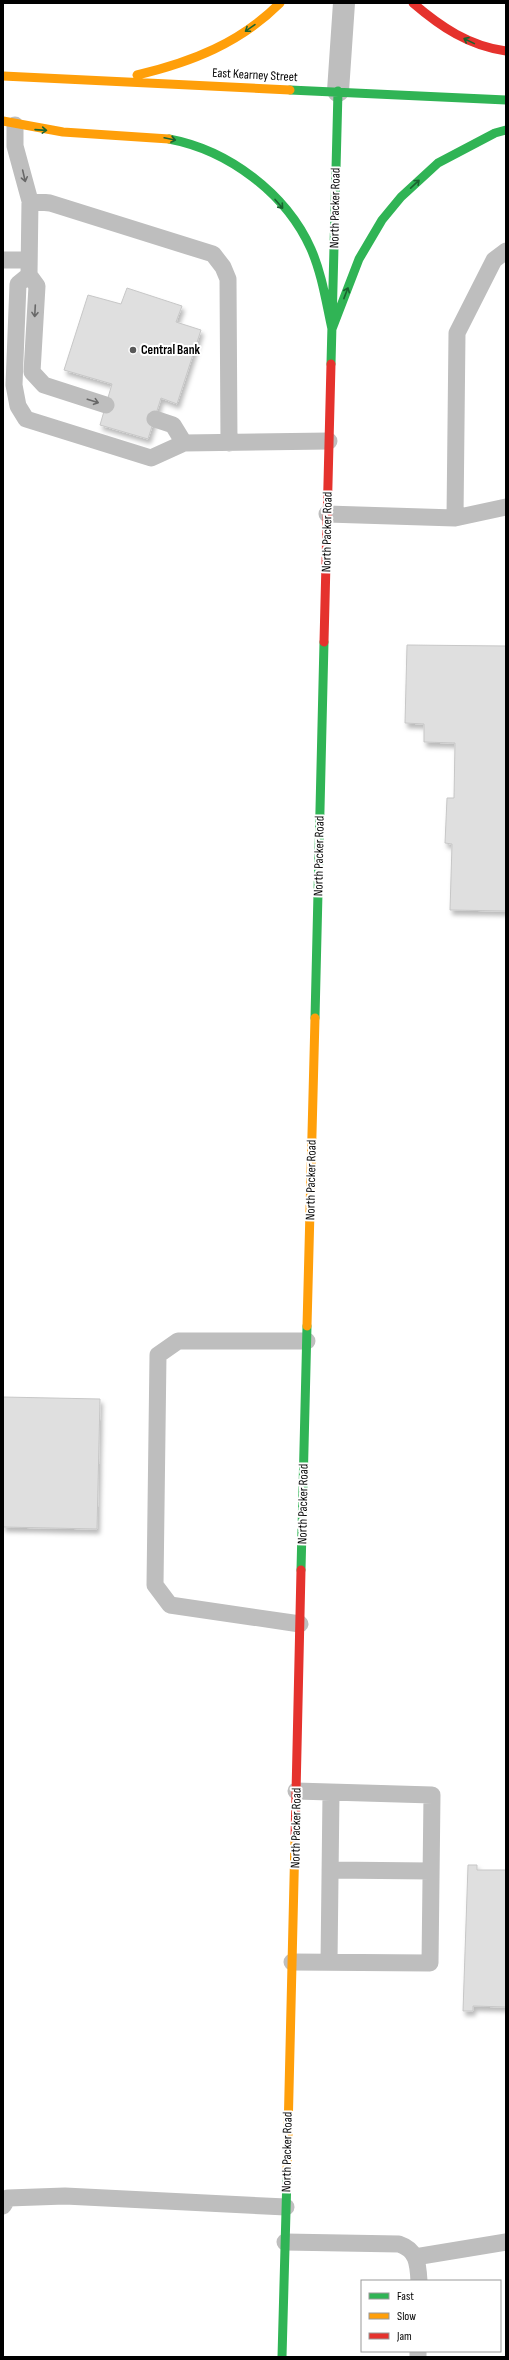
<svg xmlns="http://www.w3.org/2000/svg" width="509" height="2360" font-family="'Sofia Sans Condensed',sans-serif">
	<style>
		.building { fill: #dfdfdf; stroke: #c7c7c7; filter: url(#shadow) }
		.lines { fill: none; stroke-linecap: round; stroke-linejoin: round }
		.lane { stroke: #bebebe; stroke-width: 17 }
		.street { stroke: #bebebe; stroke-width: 22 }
		.fast { stroke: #30b455; stroke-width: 9 }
		.slow { stroke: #ff9f0a; stroke-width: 9 }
		.jam { stroke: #e5322d; stroke-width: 9 }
		.oneway { stroke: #1a632f }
		.oneway2 { stroke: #686868 }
		.poi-dot { fill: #595959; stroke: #fff; stroke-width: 1.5 }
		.labels { text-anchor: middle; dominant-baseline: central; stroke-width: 4; stroke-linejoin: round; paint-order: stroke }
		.street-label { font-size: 13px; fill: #000; stroke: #fff }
		.poi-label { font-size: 13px; font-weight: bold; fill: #000; stroke: #fff; text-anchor: start }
	</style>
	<defs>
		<filter id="shadow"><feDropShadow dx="2.5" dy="4.5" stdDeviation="2" flood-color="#0004"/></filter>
	</defs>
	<rect width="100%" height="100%" fill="#fff"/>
	<path class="building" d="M127 288 182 306 176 322 201 330 177 404 161 398 148 439 100 425 112 384 64 370 88 295 121 304Z
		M407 645 506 646V911L450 910 452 844 445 843 447 798H454L455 743 424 742V724L405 723Z
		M3 1397 100 1399 97 1529 3 1527Z
		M468 1865H477V1870H506V2007L473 2006V2011H463Z"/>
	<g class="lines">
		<path class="lane" d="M15 125V146L30 201 29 275 18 284 14 385 18 406 26 419 151 458 184 443 329 441
			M30 201 50 203 213 254 223 267 228 279 229 443
			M3 260H29
			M29 275 37 286 32 372 44 385 106 405
			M155 419 173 425 184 443
			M327 514 455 518 506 507
			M455 518 457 333 494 260 506 251
			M300 1624 170 1605 155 1585 158 1355 178 1341H307
			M330 1870 431 1871
			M292 1962 430 1963 432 1795 296 1791
			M329 1962 331 1793
			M3 2206 8 2198 65 2196 286 2207
			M285 2242 399 2244C417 2250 418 2263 419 2281
			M415 2257 506 2242
			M418 2357V2351"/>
		<path class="street" d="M338 91 344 3"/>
		<path class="fast" d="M290 90 506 100
			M169 139C228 150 286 193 311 249 322 274 326 302 332 329
			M332 329 359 259 382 220 401 197 438 163 495 133 506 130
			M331 364 338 91
			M315 1018 324 642
			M301 1570 307 1326
			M282 2357 287 2175"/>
		<path class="slow" d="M137 75C192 62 240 43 280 3
			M3 76 290 90
			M3 121 63 132 169 139
			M307 1326 315 1018
			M287 2175 295 1838"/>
		<path class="jam" d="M413 3C441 27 469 46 506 51
			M324 642 331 364
			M295 1838 301 1570"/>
	</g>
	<defs><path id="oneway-shaft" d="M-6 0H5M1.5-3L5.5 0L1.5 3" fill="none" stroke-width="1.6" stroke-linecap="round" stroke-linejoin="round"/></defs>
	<g class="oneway">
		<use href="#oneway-shaft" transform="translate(250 28) rotate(145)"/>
		<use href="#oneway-shaft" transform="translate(469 41) rotate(-154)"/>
		<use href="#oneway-shaft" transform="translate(41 130) rotate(4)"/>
		<use href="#oneway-shaft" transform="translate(170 139) rotate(12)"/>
		<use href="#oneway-shaft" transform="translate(415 184) rotate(-43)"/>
		<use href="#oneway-shaft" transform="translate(279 204) rotate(49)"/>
		<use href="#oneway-shaft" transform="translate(346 293) rotate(-69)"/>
	</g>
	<g class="oneway2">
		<use href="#oneway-shaft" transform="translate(24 176) rotate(77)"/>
		<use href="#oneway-shaft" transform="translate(35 311) rotate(93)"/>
		<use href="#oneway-shaft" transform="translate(93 401) rotate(18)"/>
	</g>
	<circle class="poi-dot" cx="133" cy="350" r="4"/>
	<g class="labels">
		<g class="street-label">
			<text transform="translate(255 75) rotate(3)">East Kearney Street</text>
			<text transform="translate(335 208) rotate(-89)">North Packer Road</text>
			<text transform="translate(327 532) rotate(-89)">North Packer Road</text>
			<text transform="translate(319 856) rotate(-89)">North Packer Road</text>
			<text transform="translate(311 1180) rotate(-89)">North Packer Road</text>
			<text transform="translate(303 1504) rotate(-89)">North Packer Road</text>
			<text transform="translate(296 1828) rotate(-89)">North Packer Road</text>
			<text transform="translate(287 2152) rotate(-89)">North Packer Road</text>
		</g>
		<g class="poi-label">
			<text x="141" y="350">Central Bank</text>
		</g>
	</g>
	<rect width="509" height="2360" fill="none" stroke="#000000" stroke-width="8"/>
	<rect x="361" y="2280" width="140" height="72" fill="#ffffff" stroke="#999999"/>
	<rect x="369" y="2293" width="20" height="6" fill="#30b455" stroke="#999999"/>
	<text x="397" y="2300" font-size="12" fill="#000000">Fast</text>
	<rect x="369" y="2313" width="20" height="6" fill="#ff9f0a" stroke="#999999"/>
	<text x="397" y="2320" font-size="12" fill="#000000">Slow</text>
	<rect x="369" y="2333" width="20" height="6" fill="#e5322d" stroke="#999999"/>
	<text x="397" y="2340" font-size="12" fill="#000000">Jam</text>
</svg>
